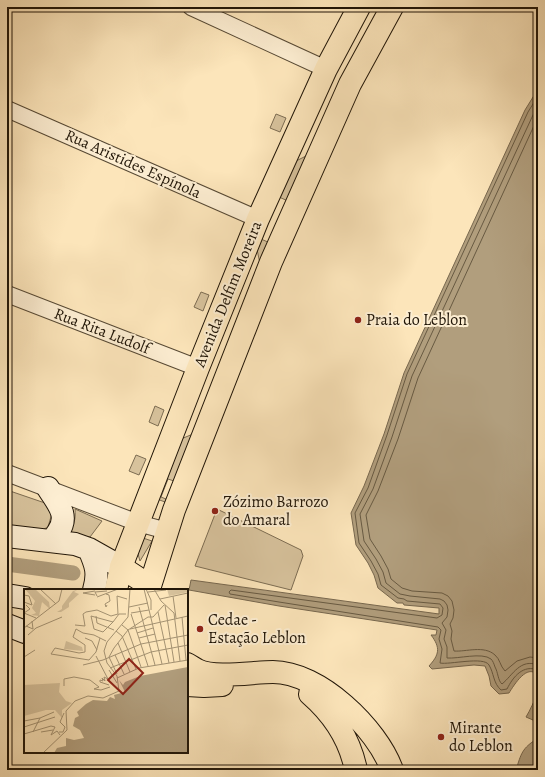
<svg xmlns="http://www.w3.org/2000/svg" width="545" height="777" font-family="Alegreya,serif">
	<style>
		.green { fill: #d7c29c; stroke: #7c6c52 }
		.water { fill: #b19e7d; stroke: #77674e }
		.lines { fill: none; stroke-linecap: round; stroke-linejoin: round }
		.shore { stroke: #685a42; stroke-width: 1 }
		.canal { stroke: #b19e7d; stroke-width: 15 }
		.street-casing { stroke: #574934; stroke-width: 18 }
		.secondary-casing { stroke: #201507; stroke-width: 24 }
		.primary-casing { stroke: #201507; stroke-width: 24 }
		.highway-casing { stroke: #201507; stroke-width: 24 }
		.street { stroke: #fdeed2; stroke-width: 16 }
		.secondary { stroke: #fdeed2; stroke-width: 22 }
		.primary { stroke: #fce5ba; stroke-width: 22 }
		.highway { stroke: #fce5ba; stroke-width: 22 }
		.poi-dot { fill: #8f2418; stroke: #fdeed2; stroke-width: 1.5 }
		.labels { text-anchor: middle; dominant-baseline: central; stroke-width: 4; stroke-linejoin: round; paint-order: stroke }
		.street-label { font-size: 16px; fill: #201507; stroke: #fdeed2 }
		.poi-label { font-size: 16px; fill: #201507; stroke: #fdeed2; text-anchor: start }
		.inset-road { fill: none; stroke: #a49272; stroke-width: 1 }
		.view { fill: #8f2418; fill-opacity: 0.15; stroke: #8f2418; stroke-width: 2 }
		.inset-edge { fill: none; stroke: #201507; stroke-width: 2 }
	</style>
	<rect width="100%" height="100%" fill="#fce5ba"/>
	<filter id="stains"><feTurbulence type="fractalNoise" baseFrequency=".005" numOctaves="4"/><feColorMatrix values="0 0 0 0 .2 0 0 0 0 .09 0 0 0 0 .02 0 0 0 .5 -.17"/></filter>
	<radialGradient id="worn" r=".72"><stop offset=".6" stop-color="#630" stop-opacity="0"/><stop offset="1" stop-color="#630" stop-opacity=".3"/></radialGradient>
	<path class="green" d="M276 114 286 118 280 132 270 128Z
		M308 155 288 201 279 197 294 162Z
		M261 239 270 243 260 264 257 249Z
		M201 292 209 295 203 311 194 307Z
		M155 406 164 410 158 426 149 422Z
		M193 434 174 481 168 479 161 497 166 499 165 502 157 499 181 439Z
		M136 455 146 459 139 475 129 471Z
		M7 490 45 503 52 513 48 527 36 533 7 528Z
		M75 509 102 521 90 537 67 534C74 527 76 519 75 509Z
		M217 509 301 550 303 556 291 590 195 566Z
		M143 538 152 541 140 561 138 554Z"/>
	<path class="water" d="M538 89V676C528 662 514 685 509 693L499 694 491 686 489 676 485 666 474 665 432 669 429 666C439 655 441 648 431 635H436L437 630 279 606 189 590 191 580 439 614V608L404 605 403 603H397L378 588 374 575 368 563 356 545 351 513 364 486 384 434 404 373 525 110Z
		M538 694V726L533 720 526 717C531 709 533 702 538 694Z
		M538 736V770H516C521 754 522 748 537 739Z"/>
	<g class="lines">
		<path class="shore" d="M538 96 528 112 407 374 387 435 368 488 355 513 359 543 371 561 378 574 381 585 398 598 404 599 407 601 440 604 443 608 442 615 437 618 231 590 229 592 230 594 279 602 438 627 441 630 439 639 442 649 440 663C449 665 484 656 489 665 494 673 493 683 501 690L507 689C513 677 523 664 538 670
			M538 106 533 115 412 376 392 437 373 489 360 514 364 541 376 559 383 572 386 583 400 594 410 596 440 599 444 601 447 605 448 610 447 617 442 623 446 630 444 639 447 647V658C458 659 482 652 491 659 493 661 494 664 495 667 498 672 498 681 502 684 513 675 520 658 538 665
			M538 117 418 378 398 439 378 491 366 515 370 539 381 556 388 569 391 579 402 588 412 591 442 593 448 596 452 601 454 610 453 618 450 624 452 631 451 639 454 651C466 652 484 645 495 655 500 659 500 666 505 671L517 661 530 657 538 658"/>
		<path class="canal" d="M7 564 73 573"/>
		<defs>
			<path id="street" d="M191 7 326 69
				M7 109 258 219
				M7 294 198 368
				M7 473 138 523 167 531"/>
			<path id="secondary" d="M48 488C57 503 70 515 58 532 56 536 54 539 49 541
				M7 536 75 544 89 549 121 567
				M89 549C96 565 99 573 94 590
				M7 595 25 598
				M7 625 25 632"/>
			<path id="primary" d="M116 590 121 567 150 586V590
				M187 664C190 666 194 668 197 670 216 679 252 672 273 672 319 672 377 728 392 770
				M187 685 204 686 222 685
				M310 694C333 714 350 740 356 770"/>
			<path id="highway" d="M121 567 198 368 258 219 326 69 359 7
				M150 586 174 510 271 262 350 84 392 7"/>
		</defs>
		<use href="#street" class="street-casing"/>
		<use href="#secondary" class="secondary-casing"/>
		<use href="#primary" class="primary-casing"/>
		<use href="#highway" class="highway-casing"/>
		<use href="#street" class="street"/>
		<use href="#secondary" class="secondary"/>
		<use href="#primary" class="primary"/>
		<use href="#highway" class="highway"/>
	</g>
	<g class="poi-dot">
		<circle cx="358" cy="320" r="4"/>
		<circle cx="215" cy="511" r="4"/>
		<circle cx="200" cy="629" r="4"/>
		<circle cx="441" cy="737" r="4"/>
	</g>
	<g class="labels">
		<g class="street-label">
			<text transform="translate(133 164) rotate(24)">Rua Aristides Espínola</text>
			<text transform="translate(228 294) rotate(-68)">Avenida Delfim Moreira</text>
			<text transform="translate(102 331) rotate(21)">Rua Rita Ludolf</text>
		</g>
		<g class="poi-label">
			<text x="366" y="320">Praia do Leblon</text>
			<text x="223" y="502">Zózimo Barrozo<tspan x="223" dy="18">do Amaral</tspan></text>
			<text x="208" y="620">Cedae -<tspan x="208" dy="18">Estação Leblon</tspan></text>
			<text x="449" y="728">Mirante<tspan x="449" dy="18">do Leblon</tspan></text>
		</g>
	</g>
	<g transform="translate(24 589)">
		<rect width="164" height="164" fill="#fce5ba"/>
		<path d="M1 0H11L25 13 26 20 18 13 15 27 7 26 12 24 8 19 11 12ZM143 0H164V3L145 7ZM53 1 50 3 55 5 45 14V18L37 23H33L38 20V17L49 2ZM42 52 58 58 59 62 40 60ZM36 94 35 103 42 112 48 114 38 121V129L31 121H22L0 127V96Z" fill="#d7c29c"/>
		<path d="M164 78V164H30L33 159 42 157V149L50 151 60 149 56 141 49 137 51 129 55 127 53 123 62 115 69 111 83 112 86 108 91 110 90 106 101 103 95 91 99 96 101 93 116 87Z" fill="#b19e7d"/>
		<path class="inset-road" d="M16 0 32 15M120 0 138 75M122 0 127 11V21M130 0 137 12 150 24 156 72M71 2 59 4 71 6M124 3 142 1M82 5 85 6 86 12 81 15 82 18 83 16M0 6 5 7 8 16 0 13M73 7 71 3 83 2M149 7 152 29M73 8 94 0M136 10 164 4M141 16 150 73M105 18 124 14M115 18 131 76M134 23 145 74M0 24 6 20 2 16M0 24 12 29M107 24 125 21M94 25 93 7 103 10M107 25 124 77M72 27 73 34 90 41M158 28 162 71M89 33 67 27 70 40 79 43 89 33 95 25H102M51 36 61 37 59 25 62 23 73 21 87 27 94 25M98 36 104 41 117 78M2 37 9 40 8 32M0 39 35 12 38 0M106 40 164 27M92 42 98 47 112 80M113 44 129 39M4 46 12 39 38 28M61 49 68 52 73 61M76 49 72 63 65 71 27 65 31 59 55 64 61 63V56L49 48 52 40 59 44 70 46 82 52M115 49 131 45M94 54 106 83M91 66 100 85M72 67 84 90 80 88 81 92 78 89 79 92 76 91V93L85 96M0 68 11 61M79 71 117 55 164 46M59 76 79 71M86 79 127 63 164 56M85 81 93 94M93 85 85 68 90 59 104 41 124 28H129L140 16M93 89 115 79 164 71M40 97V90L50 88 66 91 75 98M75 98 70 100 77 101 86 98M0 132 16 129M0 138 31 128M9 143 16 129 30 123M17 143 29 141M35 143H39L41 138 36 133 40 124M0 145 27 137 31 138 27 146 33 142 36 146M19 164 43 141 42 122 51 112 64 107 79 109 95 102 93 87 83 74 80 62 83 53 104 28 106 0"/>
		<path class="view" d="M105 70 119 84 99 105 84 91Z"/>
		<rect width="164" height="164" class="inset-edge"/>
	</g>
	<rect width="545" height="777" fill="none" stroke="#fce5ba" stroke-width="24"/>
	<rect x="8" y="8" width="529" height="761" fill="none" stroke="#201507" stroke-width="2"/>
	<rect x="12" y="12" width="521" height="753" fill="none" stroke="#201507"/>
	<rect width="100%" height="100%" filter="url(#stains)"/>
	<rect width="100%" height="100%" fill="url(#worn)"/>
</svg>
